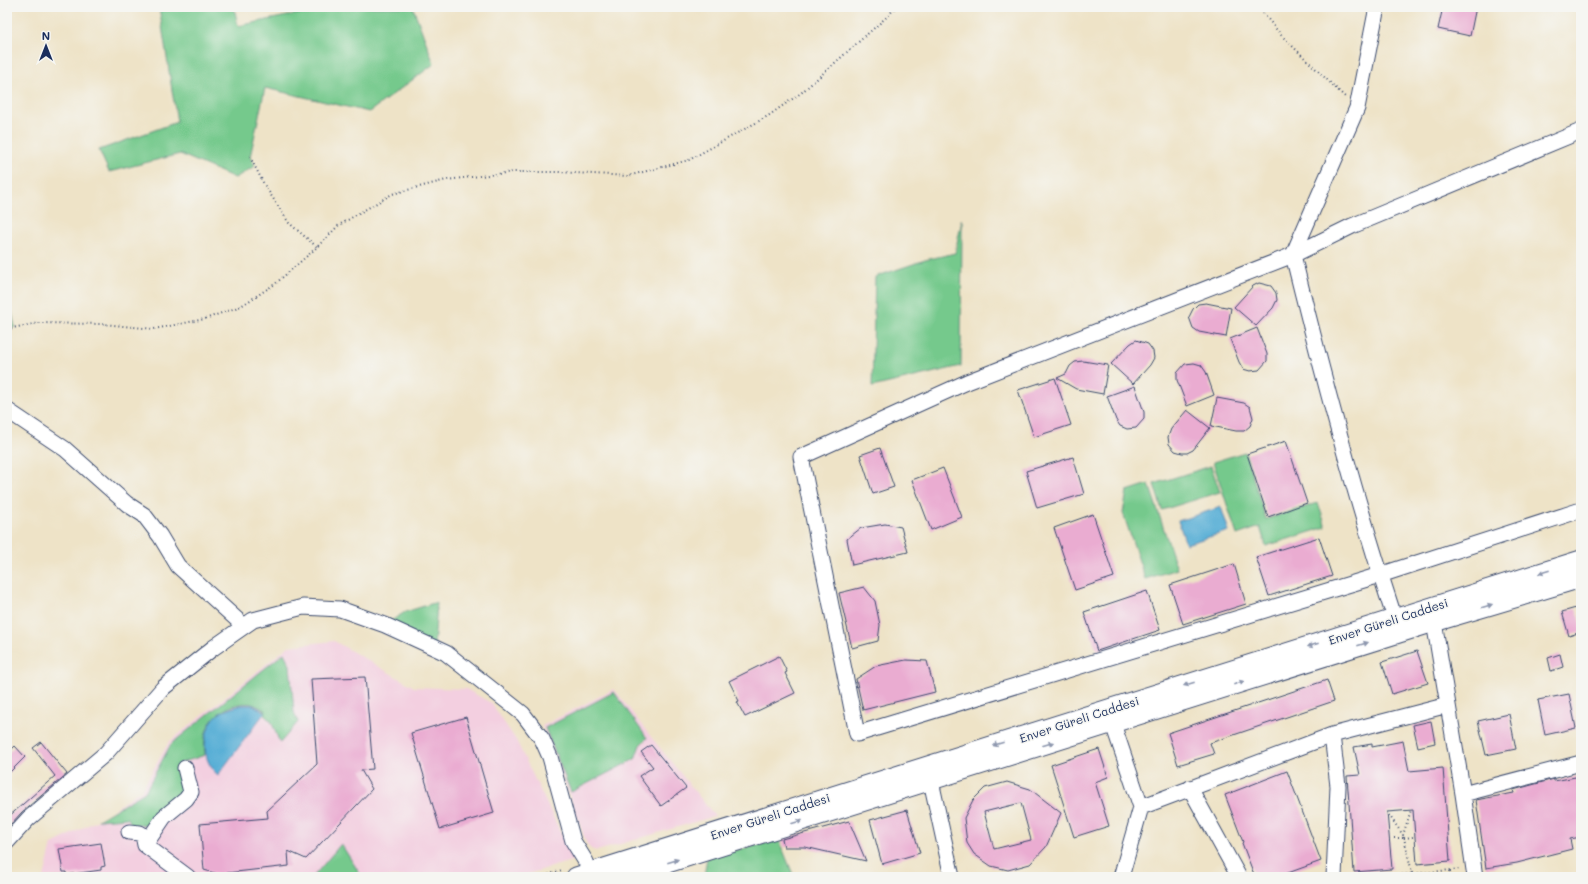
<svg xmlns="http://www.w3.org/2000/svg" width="1588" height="884" font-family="Mali,sans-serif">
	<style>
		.built { fill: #f3cfe0 }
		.green { fill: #75c98c; stroke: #487c75 }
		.water { fill: #59afd6; stroke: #3a6f9a }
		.building { fill: #eaacd1; fill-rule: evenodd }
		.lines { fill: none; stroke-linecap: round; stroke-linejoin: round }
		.minor-casing { stroke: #3b4a6e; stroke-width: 17 }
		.major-casing { stroke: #3b4a6e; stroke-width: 21 }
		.path { stroke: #3b4a6e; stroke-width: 2; stroke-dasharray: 1 3; stroke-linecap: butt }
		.minor { stroke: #fff; stroke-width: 15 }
		.major { stroke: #fff; stroke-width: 19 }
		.oneway { fill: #8d97ae }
		.labels { text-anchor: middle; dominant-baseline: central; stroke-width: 3; stroke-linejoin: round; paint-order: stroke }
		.street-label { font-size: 12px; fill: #1b2f5e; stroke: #f6f6f2 }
	</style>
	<rect width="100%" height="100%" fill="#f6f6f2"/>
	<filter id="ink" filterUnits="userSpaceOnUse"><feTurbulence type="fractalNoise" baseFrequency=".025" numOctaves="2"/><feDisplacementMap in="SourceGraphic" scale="8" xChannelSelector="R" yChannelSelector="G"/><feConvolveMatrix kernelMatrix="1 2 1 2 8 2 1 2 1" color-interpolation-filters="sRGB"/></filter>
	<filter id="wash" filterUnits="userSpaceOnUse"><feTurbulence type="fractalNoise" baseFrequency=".012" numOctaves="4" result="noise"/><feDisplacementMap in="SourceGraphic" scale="16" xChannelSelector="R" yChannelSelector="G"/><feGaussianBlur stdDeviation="0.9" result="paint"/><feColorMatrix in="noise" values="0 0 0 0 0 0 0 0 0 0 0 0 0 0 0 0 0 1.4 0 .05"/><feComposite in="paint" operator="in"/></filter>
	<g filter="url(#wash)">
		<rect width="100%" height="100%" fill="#eee3c7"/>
		<path class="built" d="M334 641 414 687 466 689 491 703 516 740 574 860 518 877H44L52 844 102 818 142 789 169 742 289 646Z
			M614 689 651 737 715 816 597 851 591 849 587 845 567 789 542 726Z"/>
		<path class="green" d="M159 7H234L238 26 331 7H413L434 64 369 112 265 88 250 157 255 166 235 178 180 154 109 172 99 150 177 122Z
			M962 220 961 366 872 387 875 277 925 260 955 253Z
			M7 289 15 327 7 329Z
			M1245 452 1266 519 1318 503 1326 527 1266 546 1260 527 1237 535 1213 462Z
			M1211 466 1220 492 1162 510 1154 484Z
			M1149 484 1177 569 1145 579 1123 513 1127 491Z
			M437 602 434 648 385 625 405 612Z
			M284 653 290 665 294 712 298 722 280 743 271 721 264 715 266 711C262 709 257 705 252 704 235 701 215 712 208 727 204 736 204 746 205 755L178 764 184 785V790L163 806 156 814 150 825H131L128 818 98 820 145 792 171 744Z
			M614 692 647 738 640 745 635 759 571 792 545 728Z
			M779 840 794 877H704L707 857Z
			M341 844 362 877H313Z"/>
		<path class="water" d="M1221 507 1229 531 1186 544 1178 521Z
			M242 705H253L265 712 218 775C216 773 213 771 212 768 201 754 204 728 216 716 223 710 234 707 242 705Z"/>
		<g id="blocks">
			<path class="building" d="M1443 7H1476L1470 36 1438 29Z
				M1259 283 1271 286 1276 293 1277 300 1273 308 1256 326 1234 307 1253 286Z
				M1206 303 1231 308 1226 337 1199 332 1193 328 1189 317 1193 309 1198 304Z
				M1257 328 1267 354V361L1259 370 1250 371 1243 369 1239 362 1230 339Z
				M1136 340 1148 344 1153 351 1154 358 1150 365 1133 384 1111 364 1130 344Z
				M1083 361 1108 365 1103 394 1076 389 1057 378 1066 374 1070 366 1075 362Z
				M1194 363 1201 365 1206 372 1214 395 1187 406 1177 380V373L1185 364Z
				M1055 378 1071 425 1034 437 1018 390Z
				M1135 386 1144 412V419L1136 428 1127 429 1120 426 1116 420 1107 396Z
				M1217 398 1244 403 1250 407 1253 418 1250 426 1244 431H1236L1211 426Z
				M1187 410 1210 428 1193 450 1187 453H1182L1175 451 1169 444 1168 437 1171 429Z
				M1286 441 1307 503 1268 517 1247 454Z
				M880 448 894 487 873 494 860 455Z
				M1073 457 1084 494 1037 508 1026 471Z
				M943 468 962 517 931 530 912 480Z
				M1093 514 1114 577 1075 590 1054 528Z
				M885 524 901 527 908 552 852 565 847 539 861 528Z
				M1319 537 1332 576 1269 596 1256 557Z
				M1234 564 1246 604 1183 624 1170 585Z
				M864 587 875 601 880 625 878 641 852 648 839 593Z
				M1147 591 1160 630 1097 651 1084 612Z
				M1576 608 1581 627V632L1569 636 1562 612Z
				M1417 651 1428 683 1392 694 1382 662Z
				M1560 654 1563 667 1551 671 1548 658Z
				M779 656 787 672 785 673 795 693 745 717 737 702 739 701 729 681Z
				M906 660 927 661 935 692 863 710 856 679 876 666Z
				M365 677 373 769 361 770 372 789 306 859 288 851 289 866 218 874 204 870 200 824 268 818 267 811 317 764 311 679Z
				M1327 680 1334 701 1210 743 1214 754 1178 765 1168 733Z
				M1569 694 1576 728 1545 735 1538 700Z
				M1509 714 1516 749 1486 755 1478 721Z
				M466 717 494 813 440 829 411 733Z
				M1431 721 1435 743 1418 747 1413 725Z
				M1403 741 1409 771 1443 768 1450 861 1417 864 1413 810 1387 812 1392 869 1354 872 1347 776 1360 775 1354 747 1372 744V747Z
				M41 742 67 774 22 812 11 824 7 818 55 776 33 748Z
				M651 745 686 788 661 806 639 776 653 767 641 752Z
				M15 746 25 757 7 775V754Z
				M1099 749 1108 777 1095 782 1109 826 1074 837 1051 765Z
				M1287 771 1321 861 1277 877H1255L1242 843 1243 842 1225 795Z
				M1581 776V837L1570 839 1572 849 1517 863 1486 868 1476 800 1514 793 1513 790 1554 779V781Z
				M1007 782 1030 789 1061 813 1046 847 1030 864 1008 870 991 866 974 854 967 843 964 818 973 800 985 788ZM1021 803 1031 840 994 849 984 812Z
				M907 810 920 853 882 864 870 820Z
				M849 821 866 861 805 847H784L782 839Z
				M101 843 105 866 101 867V870L66 875V872H63L59 849Z"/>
		</g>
	</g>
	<g filter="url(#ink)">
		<use href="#blocks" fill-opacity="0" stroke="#3b4a6e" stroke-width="1"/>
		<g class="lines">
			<defs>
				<path id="minor" d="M1377 7 1357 108 1293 255 967 382 801 457 857 734 1380 575 1581 510
					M7 410 65 449 127 504 144 515 160 536 178 566 244 626
					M1391 607C1353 491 1322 373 1293 255L1352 226 1581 131
					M1434 622 1463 794 1475 877
					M1115 730 1141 807 1121 877
					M1332 735 1448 705
					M185 768 191 792 186 799 164 817 145 845 188 877
					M931 781 952 877
					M1190 788 1239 877
					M1463 794 1581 763
					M1141 807 1332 735 1338 786 1334 877
					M129 832 140 833 143 835 145 845
					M7 842 28 819 106 753 163 688 213 648 253 620 303 607 340 609 385 625 446 653 523 714 542 739 550 757 573 841 586 862 592 877"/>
				<path id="major" d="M576 877 1581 560
					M623 877 1434 622 1581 578"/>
			</defs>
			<use href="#minor" class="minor-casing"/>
			<use href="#major" class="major-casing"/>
			<path class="path" d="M1258 7 1281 35 1346 98
				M250 157 265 186 289 223 317 247
				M7 329 39 323 103 324 154 329 205 319 241 306 275 284 315 249 339 225 392 194 446 180 514 172H558L628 176 689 160 768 116 801 93 890 14 895 7
				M1389 815 1403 835 1411 810
				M1394 838H1404
				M1450 871 1451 877
				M541 877 562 870
				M1378 877 1461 869
				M1413 877 1404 838 1413 837"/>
			<use href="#minor" class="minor"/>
			<use href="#major" class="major"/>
		</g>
		<defs><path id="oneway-solid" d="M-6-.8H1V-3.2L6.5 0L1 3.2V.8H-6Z"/></defs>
		<g class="oneway">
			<use href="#oneway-solid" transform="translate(1544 572) rotate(162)"/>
			<use href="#oneway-solid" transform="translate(1487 606) rotate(-17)"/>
			<use href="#oneway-solid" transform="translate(1363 644) rotate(-18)"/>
			<use href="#oneway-solid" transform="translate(1313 645) rotate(162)"/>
			<use href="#oneway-solid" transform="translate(1239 683) rotate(-18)"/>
			<use href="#oneway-solid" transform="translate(1189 684) rotate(162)"/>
			<use href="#oneway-solid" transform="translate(998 744) rotate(162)"/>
			<use href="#oneway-solid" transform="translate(1048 744) rotate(-18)"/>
			<use href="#oneway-solid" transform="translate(797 822) rotate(-17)"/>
			<use href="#oneway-solid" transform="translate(673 861) rotate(-17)"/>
		</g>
	</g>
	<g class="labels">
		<g class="street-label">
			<text transform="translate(1388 621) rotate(-18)">Enver Güreli Caddesi</text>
			<text transform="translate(1079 719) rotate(-18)">Enver Güreli Caddesi</text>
			<text transform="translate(770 816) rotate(-18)">Enver Güreli Caddesi</text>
		</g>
	</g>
	<rect width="1588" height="884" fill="none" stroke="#f6f6f2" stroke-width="24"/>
	<g transform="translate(46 46)" stroke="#f6f6f2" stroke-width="3" paint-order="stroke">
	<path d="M0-3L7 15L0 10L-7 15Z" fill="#1b2f5e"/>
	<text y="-6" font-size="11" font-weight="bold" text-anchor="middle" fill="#1b2f5e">N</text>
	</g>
</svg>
